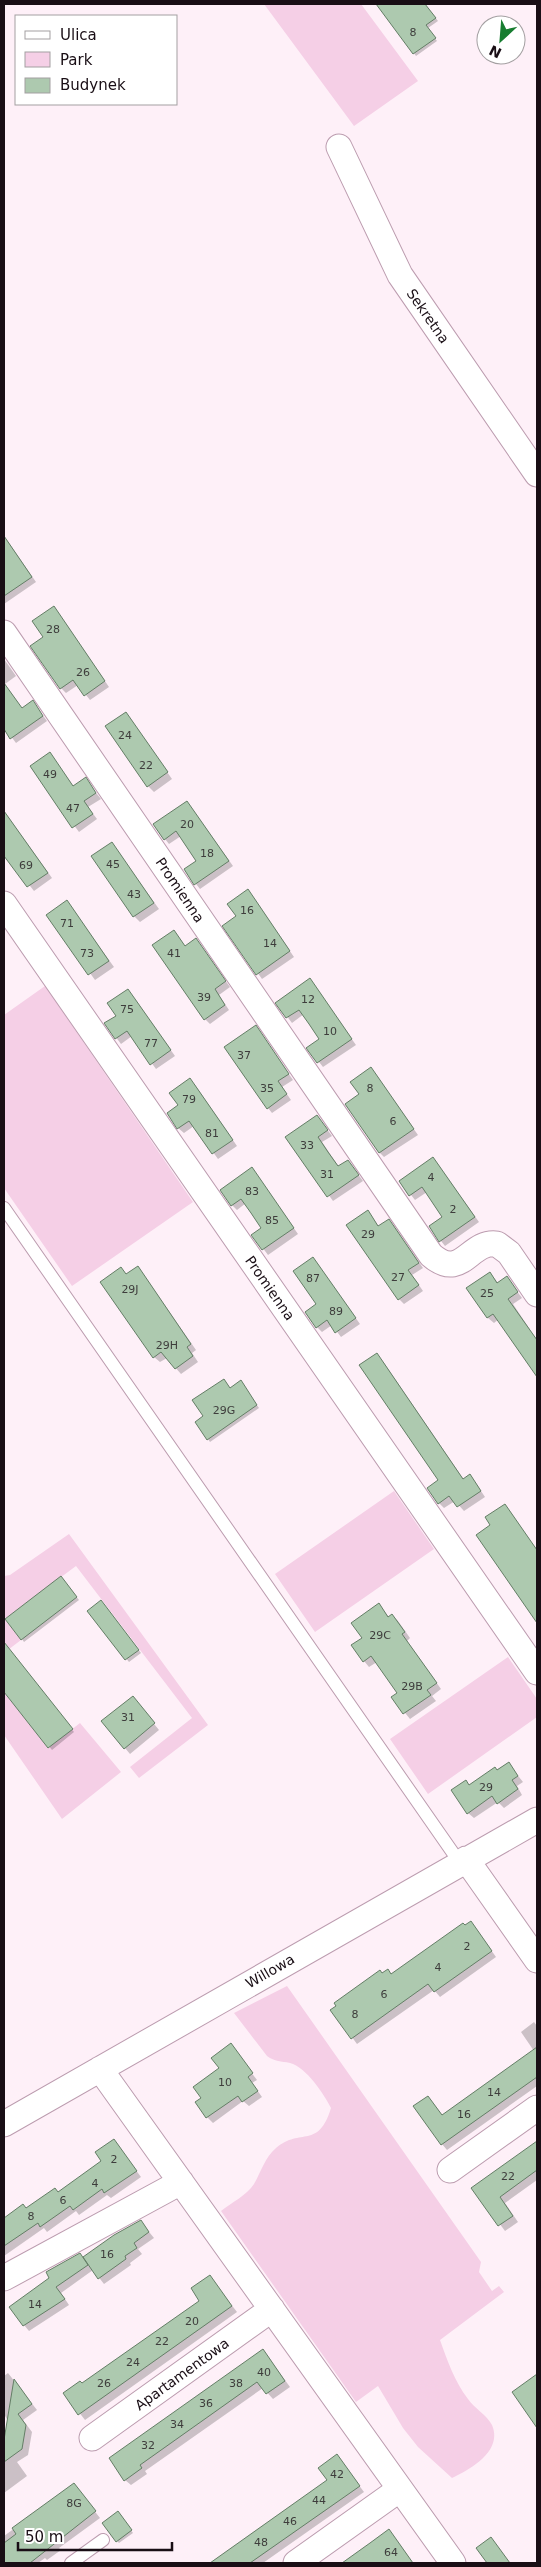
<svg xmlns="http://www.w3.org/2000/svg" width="541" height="2567" font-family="'DejaVu Sans',sans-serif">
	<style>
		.green { fill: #f5cfe6 }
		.shadow { fill: #0003 }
		.building { fill: #adc9af; stroke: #647e66 }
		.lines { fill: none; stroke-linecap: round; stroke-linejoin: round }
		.service-casing { stroke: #bc9caf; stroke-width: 14 }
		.minor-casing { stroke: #bc9caf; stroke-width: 27 }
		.service { stroke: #fff; stroke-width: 12 }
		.minor { stroke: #fff; stroke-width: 25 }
		.labels { text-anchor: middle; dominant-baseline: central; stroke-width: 4; stroke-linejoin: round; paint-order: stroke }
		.number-label { font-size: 11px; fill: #3e3d3c }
		.street-label { font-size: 14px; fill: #190e15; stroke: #fff }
	</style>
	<rect width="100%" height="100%" fill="#fef0f8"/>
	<path class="green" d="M264 4H361L418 81 354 126Z
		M45 986 193 1202 72 1286 4 1188V1015Z
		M394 1491 434 1549 315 1632 275 1574Z
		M69 1534 208 1725 139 1778 130 1767 192 1718 76 1566 5 1619 21 1640 4 1653V1576L10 1575Z
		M508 1657 537 1699V1717L428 1794 390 1739Z
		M4 1692 48 1748 80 1723 121 1772 62 1819 4 1735Z
		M287 1986 481 2262 479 2272 492 2291 499 2286 504 2292 440 2340C447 2360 455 2382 468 2399 474 2408 487 2415 492 2425 503 2451 471 2469 452 2478L418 2447 403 2428 378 2386 356 2402 221 2211C231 2203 247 2195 254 2184 261 2172 265 2157 276 2148 301 2127 318 2150 331 2108 324 2094 306 2067 290 2063 281 2061 275 2062 267 2056L234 2013Z"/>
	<path class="shadow" d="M387 4H425L438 21 428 28 437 41 416 56 381 8Z
		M4 536 36 582 4 604Z
		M58 613 109 687 90 700 78 685 66 693 61 688 44 637Z
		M4 659 16 676 5 684 16 700 22 709 33 702 47 721 16 743 4 727Z
		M126 714 172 779 154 792 148 786Z
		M50 754 74 787 85 779 101 799 88 807 97 819 79 832 31 767Z
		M187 802 233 866 200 889 185 870 198 861 181 836 169 844 165 839Z
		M6 814 52 878 34 891 4 853V815Z
		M112 844 159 909 140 922 134 916Z
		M252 896 294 957 262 979 224 926 238 916Z
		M67 902 114 967 95 980 48 915Z
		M196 940 230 987 219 995 229 1010 210 1024 205 1019 185 947Z
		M310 980 356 1045 323 1067 308 1048 321 1039 304 1014 292 1023 277 1003Z
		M128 990 175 1056 156 1069 132 1036 121 1044 106 1024 118 1016Z
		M255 1026 293 1080 282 1087 291 1100 272 1113 268 1108Z
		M371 1069 418 1135 384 1157 380 1153 361 1095Z
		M195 1085 237 1146 218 1159 194 1126 184 1133 178 1128 180 1105Z
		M317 1116 332 1136 322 1142 339 1167 348 1161 363 1181 333 1201 287 1137Z
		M433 1158 479 1222 445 1246 430 1227 444 1217 427 1192 415 1200 400 1181Z
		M252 1169 298 1234 268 1255 253 1235 263 1228 246 1203 237 1210 232 1205Z
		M372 1217 379 1227 389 1221 394 1226 423 1268 412 1275 423 1291 404 1304 399 1299Z
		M313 1258 360 1324 341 1337 332 1325 322 1332 317 1327V1305Z
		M138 1267 196 1350 192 1353 198 1362 181 1374 167 1358 160 1362 154 1357 121 1268 127 1275Z
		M490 1273 499 1284 507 1278 522 1298 513 1304 537 1340V1375L499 1319 494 1323 488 1318 468 1288Z
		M382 1360 464 1480 475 1482 485 1497 464 1511 455 1501 444 1508 439 1503 440 1480Z
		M243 1385 259 1408 210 1442 208 1439 205 1416 230 1389Z
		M505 1505 537 1550V1621L478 1535 492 1525Z
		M64 1581 79 1600 24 1642 22 1639Z
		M103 1604 141 1653 129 1662 89 1611Z
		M379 1605 389 1617 392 1615 398 1621 410 1638 407 1641 441 1689 432 1696 436 1701 410 1719 393 1698 399 1694 377 1662 369 1667 364 1661 363 1638Z
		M9 1651 74 1732 52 1750 4 1690V1654Z
		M138 1704 159 1730 130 1754 125 1748Z
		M508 1763 523 1782 517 1786 522 1795 504 1808 498 1802 474 1818 468 1813 469 1786Z
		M465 1927 476 1929 496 1957 440 1997 434 1990 357 2044 332 2010 388 1971 392 1975Z
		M534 2022 537 2026V2086L447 2150 442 2144 428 2097 443 2116 534 2051 521 2032Z
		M231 2045 257 2080 252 2083 262 2097 249 2106 243 2101 213 2123 207 2117 203 2099Z
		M114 2141 141 2177 111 2198 107 2195 79 2215 76 2211 47 2232 44 2228 4 2256V2219L23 2206 27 2209 55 2189 59 2193 103 2161Z
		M537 2142V2180L505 2203 518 2222 505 2231 473 2188Z
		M141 2222 154 2238 138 2249 142 2254 130 2263 131 2265 104 2284 93 2270 61 2293 69 2305 29 2331 24 2325 10 2307 115 2236Z
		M209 2276 237 2312 85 2420 64 2393 83 2385 201 2301Z
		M268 2357 290 2387 273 2399 263 2388 145 2471 147 2474 131 2485 125 2480 111 2459Z
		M8 2373 37 2410 23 2420 32 2432 28 2455 17 2462 27 2476 4 2493V2447L8 2421 4 2414V2376Z
		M537 2375V2426L513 2392Z
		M337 2456 364 2492 263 2563H212L329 2480Z
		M74 2485 100 2518 59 2548 61 2550 47 2560 45 2558 38 2563H4V2536Z
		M120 2515 133 2533 119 2543 117 2541Z
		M389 2531 413 2563H344Z"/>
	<path class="building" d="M376 4H425L436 18 426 25 436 38 413 54Z
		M4 536 32 577 4 596Z
		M54 606 105 681 84 696 73 680 60 689 30 646 43 637 32 621Z
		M4 683 22 708 33 700 43 716 10 739 4 729Z
		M126 712 168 772 147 787 105 726Z
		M50 752 73 786 86 777 96 793 84 801 93 814 72 828 30 766Z
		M187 801 229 861 194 885 184 869 196 861 176 831 164 840 153 824Z
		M4 811 48 873 27 887 4 856Z
		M112 842 154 903 133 917 91 856Z
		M248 889 290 951 256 975 222 926 236 916 227 904Z
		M67 900 109 961 88 975 46 915Z
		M174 930 185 946 196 938 226 981 215 989 225 1005 204 1020 152 945Z
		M310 978 352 1039 317 1063 306 1048 319 1039 309 1024 299 1010 286 1018 275 1003Z
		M128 989 171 1050 150 1065 127 1031 115 1039 104 1023 116 1016 107 1003Z
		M256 1025 289 1074 278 1081 287 1094 267 1109 224 1047Z
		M371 1067 414 1129 379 1153 345 1104 359 1094 350 1082Z
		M190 1078 233 1140 212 1154 189 1121 177 1129 167 1113 178 1105 169 1093Z
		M317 1115 328 1130 318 1137 328 1152 338 1166 348 1160 359 1175 327 1197 285 1137Z
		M433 1157 475 1217 439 1242 429 1226 442 1217 422 1187 409 1196 399 1181Z
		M252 1167 294 1228 262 1250 251 1235 261 1228 251 1213 241 1199 231 1206 220 1190Z
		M368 1210 378 1226 389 1219 419 1263 408 1270 419 1285 398 1300 346 1225Z
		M313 1257 356 1318 335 1333 327 1320 316 1328 305 1312 316 1304 293 1271Z
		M138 1266 191 1344 187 1347 193 1356 175 1369 161 1352 153 1358 100 1282 121 1267 126 1274Z
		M490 1272 497 1283 507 1276 518 1292 508 1299 537 1340V1377L493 1314 487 1318 466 1288Z
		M377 1353 463 1479 470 1474 481 1491 457 1507 449 1496 438 1504 427 1488 438 1480 359 1365Z
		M224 1379 230 1388 241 1380 257 1405 207 1440 195 1422 203 1416 192 1400Z
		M505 1504 537 1550V1623L476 1535 490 1525 485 1517Z
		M61 1576 77 1597 21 1640 5 1619Z
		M101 1600 139 1650 125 1660 87 1611Z
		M379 1603 388 1617 392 1614 405 1632 402 1634 437 1683 427 1690 431 1695 403 1714 391 1697 397 1693 371 1656 363 1662 351 1645 362 1638 351 1623Z
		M4 1642 73 1729 48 1748 4 1692Z
		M133 1696 155 1723 124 1749 101 1721Z
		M509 1762 518 1776 512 1780 518 1789 497 1804 492 1796 467 1814 451 1790 466 1780 469 1785 495 1767 497 1770Z
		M471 1921 492 1951 434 1992 428 1984 351 2039 330 2010 336 2006 334 2003 380 1970 382 1973 388 1969 391 1974 463 1923 465 1925Z
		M231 2043 253 2073 248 2077 258 2091 242 2102 238 2096 206 2118 195 2102 201 2098 193 2087 219 2068 211 2058Z
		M537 2047V2077L441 2145 413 2106 428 2096 442 2115Z
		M114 2139 137 2171 104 2193 102 2189 73 2210 70 2206 40 2227 38 2223 4 2246V2218L23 2204 26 2208 55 2188 58 2192 101 2161 95 2152Z
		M537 2141V2170L500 2197 513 2216 498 2226 471 2188Z
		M141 2220 149 2232 134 2243 137 2248 125 2256 126 2259 98 2279 83 2257 114 2235Z
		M80 2253 88 2265 56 2287 65 2299 23 2326 9 2307 49 2278 46 2272Z
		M210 2275 232 2306 78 2415 63 2393 80 2381 82 2383 199 2301 191 2288Z
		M263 2349 285 2381 266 2394 257 2382 140 2465 142 2468 124 2481 109 2458Z
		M537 2374V2428L512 2392Z
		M14 2379 32 2404 18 2414 26 2425 22 2449 4 2462V2440Z
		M337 2454 360 2486 250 2563H210L327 2480 318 2468Z
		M74 2483 96 2511 30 2563H4V2543L16 2534 12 2528Z
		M118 2511 132 2530 116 2542 102 2523Z
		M389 2529 413 2563H342L370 2543Z
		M491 2537 510 2563H487L476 2548Z"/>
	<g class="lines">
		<defs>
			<path id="service" d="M4 1208 460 1863
				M71 2563 103 2540"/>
			<path id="minor" d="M339 147 400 275 537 474
				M4 633 431 1255C462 1282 469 1240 497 1244L509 1253 537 1294
				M4 904 537 1672
				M466 1859 537 1960
				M100 2069 453 2563
				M4 2124 537 1820
				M450 2170 537 2108
				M4 2278 181 2182
				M92 2438 272 2309
				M296 2563 400 2489"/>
		</defs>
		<use href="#service" class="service-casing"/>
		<use href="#minor" class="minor-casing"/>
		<use href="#service" class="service"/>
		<use href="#minor" class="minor"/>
	</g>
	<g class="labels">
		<g class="number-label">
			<text x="413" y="32">8</text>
			<text x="53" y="629">28</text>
			<text x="83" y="672">26</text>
			<text x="125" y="735">24</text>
			<text x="146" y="765">22</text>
			<text x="50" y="774">49</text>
			<text x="73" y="808">47</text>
			<text x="187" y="824">20</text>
			<text x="207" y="853">18</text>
			<text x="113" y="864">45</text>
			<text x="26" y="865">69</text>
			<text x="134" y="894">43</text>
			<text x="247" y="910">16</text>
			<text x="67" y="923">71</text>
			<text x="270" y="943">14</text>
			<text x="87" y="953">73</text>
			<text x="174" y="953">41</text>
			<text x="204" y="997">39</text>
			<text x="308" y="999">12</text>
			<text x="127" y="1009">75</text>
			<text x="330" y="1031">10</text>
			<text x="151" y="1043">77</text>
			<text x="244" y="1055">37</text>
			<text x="267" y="1088">35</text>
			<text x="370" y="1088">8</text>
			<text x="189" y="1099">79</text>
			<text x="393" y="1121">6</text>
			<text x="212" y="1133">81</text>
			<text x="307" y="1145">33</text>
			<text x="327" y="1174">31</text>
			<text x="431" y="1177">4</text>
			<text x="252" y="1191">83</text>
			<text x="453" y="1209">2</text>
			<text x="272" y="1220">85</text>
			<text x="368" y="1234">29</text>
			<text x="398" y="1277">27</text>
			<text x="313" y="1278">87</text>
			<text x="130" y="1289">29J</text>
			<text x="487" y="1293">25</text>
			<text x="336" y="1311">89</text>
			<text x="167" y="1345">29H</text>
			<text x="224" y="1410">29G</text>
			<text x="380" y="1635">29C</text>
			<text x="412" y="1686">29B</text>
			<text x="128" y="1717">31</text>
			<text x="486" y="1787">29</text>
			<text x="467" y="1946">2</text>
			<text x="438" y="1967">4</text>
			<text x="384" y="1994">6</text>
			<text x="355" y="2014">8</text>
			<text x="225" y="2082">10</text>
			<text x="494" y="2092">14</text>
			<text x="464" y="2114">16</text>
			<text x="114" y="2159">2</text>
			<text x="508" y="2176">22</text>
			<text x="95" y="2183">4</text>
			<text x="63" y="2200">6</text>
			<text x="31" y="2216">8</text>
			<text x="107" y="2254">16</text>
			<text x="35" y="2304">14</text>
			<text x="192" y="2321">20</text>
			<text x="162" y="2341">22</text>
			<text x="133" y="2362">24</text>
			<text x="264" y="2372">40</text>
			<text x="104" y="2383">26</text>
			<text x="236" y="2383">38</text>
			<text x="206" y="2403">36</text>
			<text x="177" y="2424">34</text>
			<text x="148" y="2445">32</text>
			<text x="337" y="2474">42</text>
			<text x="319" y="2500">44</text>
			<text x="74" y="2503">8G</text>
			<text x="290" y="2521">46</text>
			<text x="261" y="2542">48</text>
			<text x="391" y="2552">64</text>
		</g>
		<g class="street-label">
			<text transform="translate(428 316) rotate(55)">Sekretna</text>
			<text transform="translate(180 890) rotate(56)">Promienna</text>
			<text transform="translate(270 1288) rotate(55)">Promienna</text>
			<text transform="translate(270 1971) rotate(-30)">Willowa</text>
			<text transform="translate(182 2374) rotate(-36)">Apartamentowa</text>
		</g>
	</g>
	<rect width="541" height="2567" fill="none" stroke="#190e15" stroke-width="10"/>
	<rect x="15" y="15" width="162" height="90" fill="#ffffff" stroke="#a39fa1"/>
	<rect x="25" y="31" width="25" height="8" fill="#ffffff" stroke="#a39fa1"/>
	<text x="60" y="40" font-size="15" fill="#190e15">Ulica</text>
	<rect x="25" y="52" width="25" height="15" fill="#f5cfe6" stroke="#a39fa1"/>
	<text x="60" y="65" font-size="15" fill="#190e15">Park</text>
	<rect x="25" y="78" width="25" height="15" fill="#adc9af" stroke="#a39fa1"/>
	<text x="60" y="90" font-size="15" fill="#190e15">Budynek</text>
	<g transform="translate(501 40) rotate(206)"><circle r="24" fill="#ffffff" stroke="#a39fa1"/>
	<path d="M0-4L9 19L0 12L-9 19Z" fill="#177d30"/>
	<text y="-8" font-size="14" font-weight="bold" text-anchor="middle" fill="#190e15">N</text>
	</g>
	<path d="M18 2542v8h154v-8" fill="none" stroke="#190e15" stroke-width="2.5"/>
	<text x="25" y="2542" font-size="15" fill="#190e15" stroke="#ffffff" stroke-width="4" paint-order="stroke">50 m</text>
</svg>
